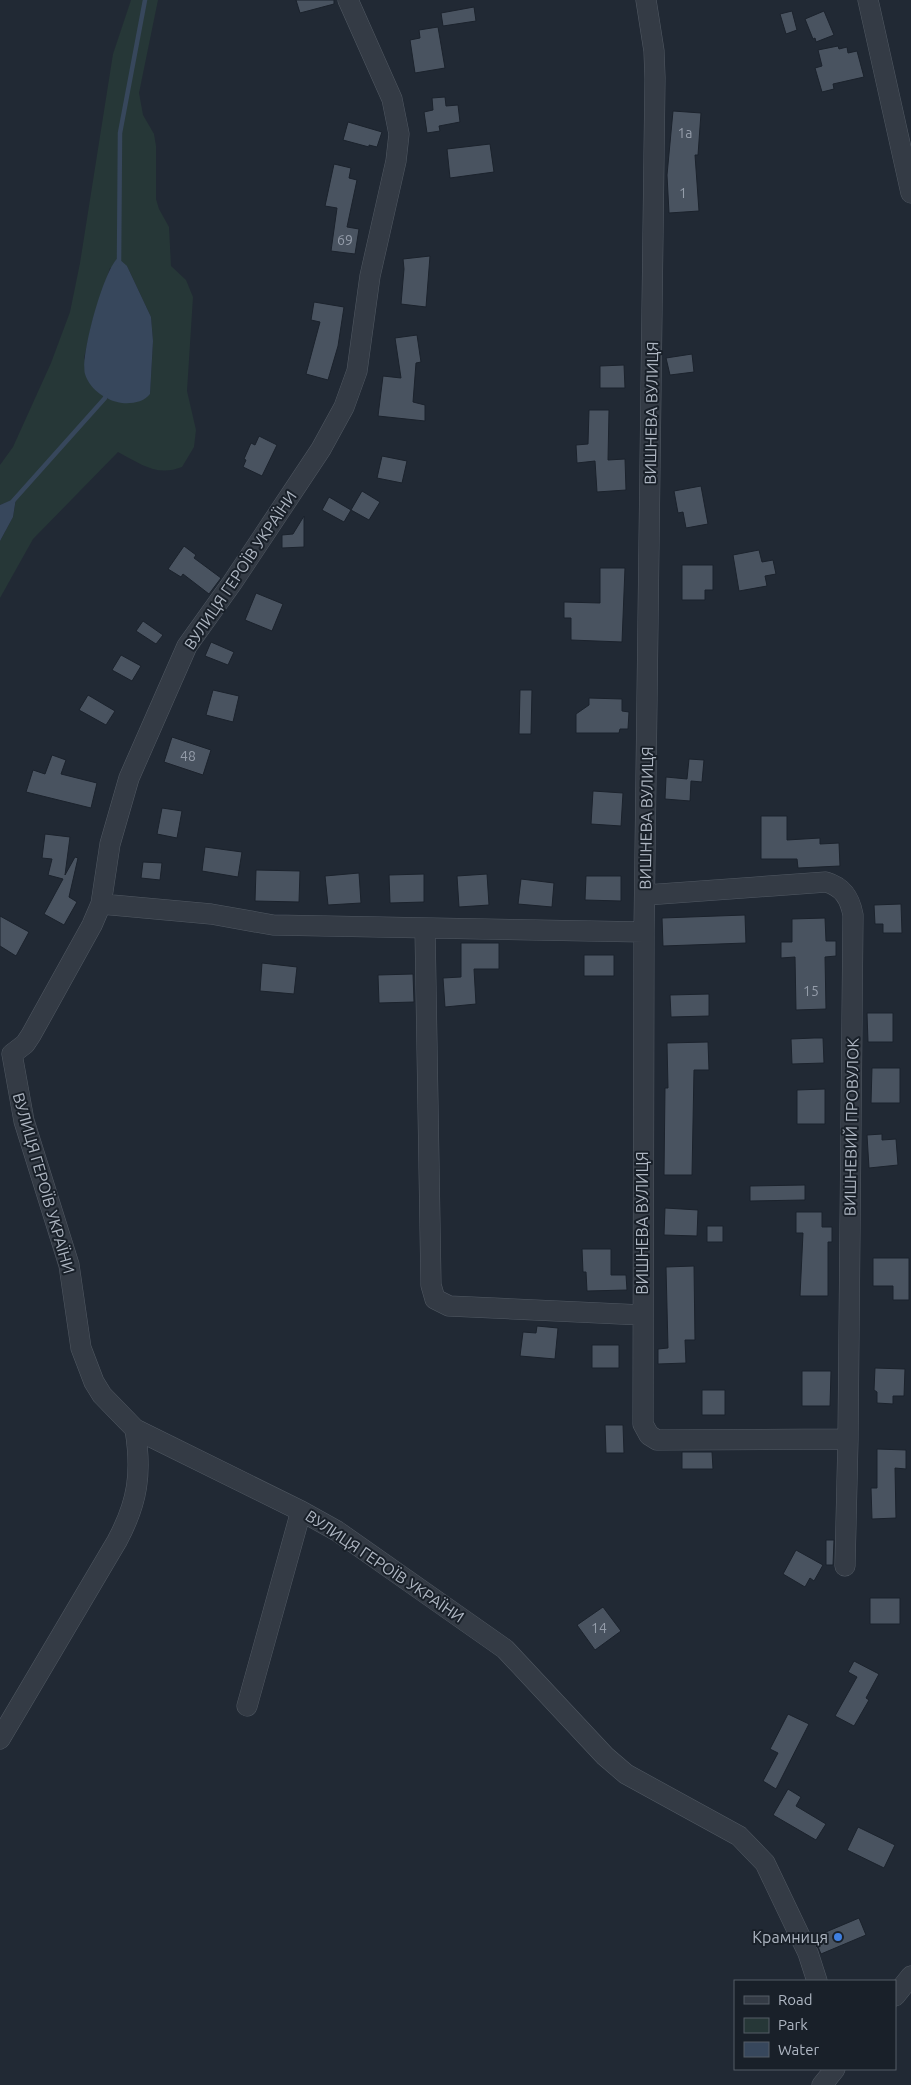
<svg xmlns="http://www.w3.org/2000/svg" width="911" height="2085" font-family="Ubuntu,sans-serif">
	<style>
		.green { fill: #263737; fill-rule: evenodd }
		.water { fill: #37475c }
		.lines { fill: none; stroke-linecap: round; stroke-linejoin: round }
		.stream { stroke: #37475c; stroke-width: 4.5 }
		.building { fill: #495360; stroke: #1b222c }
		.minor-casing { stroke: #515963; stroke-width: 21 }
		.minor { stroke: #343b45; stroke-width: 20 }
		.shop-dot { fill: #3f7fe0; stroke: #192029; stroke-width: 2 }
		.labels { text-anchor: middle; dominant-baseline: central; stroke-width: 4; stroke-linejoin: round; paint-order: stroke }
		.number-label { font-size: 14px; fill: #959daa }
		.street-label { font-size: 16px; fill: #aeb6c2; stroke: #192029 }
		.poi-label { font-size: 16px; fill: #aeb6c2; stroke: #192029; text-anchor: end }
	</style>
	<rect width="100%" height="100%" fill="#212934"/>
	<path class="green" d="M131 0H158L139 93 143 115 154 134 156 146V199L159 209 169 227 171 266 186 280 193 297 187 391 196 430 194 447 182 467C157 477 141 464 118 452L33 539 0 598V541L13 517 16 499 0 505V465L13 447 51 363 70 312 80 263 113 54ZM127 266 151 317 153 341 150 394 127 403 105 398 84 358 93 319 110 268Z"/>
	<path class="water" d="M118 258 127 266 151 317 153 341 150 394C144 402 132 404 122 403 107 401 90 390 85 374 80 356 104 269 118 258Z
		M16 498 13 517 0 541V505Z"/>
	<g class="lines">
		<path class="stream" d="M119 264 120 133 145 0
			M13 501 105 398 106 394"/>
	</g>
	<path class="building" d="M296 0H334V4L300 13Z
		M474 7 476 21 443 26 441 13Z
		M792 11 797 30 786 34 780 14Z
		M824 11 834 35 816 42 815 38 813 39 805 19Z
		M438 27 445 68 415 73 410 40 420 38 419 30Z
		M838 46 839 49 847 47 848 53 857 51 864 77 833 84 834 89 822 92 815 68 822 66 818 50Z
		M445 97 446 106 458 105 460 122 439 126 440 131 427 133 424 112 433 110 432 98Z
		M673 111 701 113 698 155H695L699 211 669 213 667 175Z
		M348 122 382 132 377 147 369 145V147L343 140Z
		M490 144 494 172 450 178 447 149Z
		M334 164 351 168 349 178 357 180 347 227 359 229 355 254 331 251 337 208 325 206Z
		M430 256 426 307 401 304 404 269 403 259Z
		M314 302 344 307 338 346 328 380 306 374 320 322 311 320Z
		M417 335 421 362 416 363 413 402 425 405V421L378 416 383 376 401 378 395 338Z
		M692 354 694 372 670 375 666 358Z
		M624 365 625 388H600V366Z
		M589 410H609L608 460 625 459 626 490 597 492 595 461 577 463 576 445 588 444Z
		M259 436 277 445 262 476 243 467 246 460 244 459 251 443 255 445Z
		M382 456 407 461 402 483 377 478Z
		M701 486 708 524 686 528 683 512 678 513 674 491Z
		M362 491 380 502 369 520 351 510Z
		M329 497 351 510 344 522 322 510Z
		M304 516V547L282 548V535L293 534Z
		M184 546 196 555 194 558 221 578 209 594 183 574 181 577 168 569Z
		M759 550 762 562 773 560 776 574 765 576 767 586 739 591 733 555Z
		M682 565H713V590H705V600H682Z
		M600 568H625L622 642 571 640V618H564V602L600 603Z
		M256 593 283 604 272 631 245 620Z
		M143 621 163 635 156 644 136 631Z
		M211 642 234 652 228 665 205 656Z
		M121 655 141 666 132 681 112 670Z
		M213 690 239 696 233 722 206 715Z
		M520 690H532L531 734H519Z
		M88 695 115 711 106 725 79 710Z
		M589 698 622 699V711L629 712 628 729H620L619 733H576V714L589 705Z
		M172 737 211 750 203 775 164 762Z
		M52 755 66 760 61 774 97 783 91 808 26 792 33 770 45 774Z
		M689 759 704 760 702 782 691 781 690 801 665 799 666 777 687 779Z
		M593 791 623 793 621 826 591 824Z
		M162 808 182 811 177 838 157 834Z
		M761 816H787V840L820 838V844L839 843 840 866 798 868 797 859H761Z
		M45 834 70 837 65 875 75 857 78 858 69 897 77 902 64 925 44 914 63 879 48 875 52 859 42 858Z
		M205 847 242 852 238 877 202 871Z
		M143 862 162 863 160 880 141 878Z
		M256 870 300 871 299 902 255 901Z
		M359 873 361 903 328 905 325 876Z
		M424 874V902L390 903 389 875Z
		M487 874 489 905 459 907 457 876Z
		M586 876H621V901L585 900Z
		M521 879 554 883 552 907 518 904Z
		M901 904 902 933H883V924H875L874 905Z
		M745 915 746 943 663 946 662 918Z
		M0 916 29 932 16 956 0 946Z
		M825 918 826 941H836V956L825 957 826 1009 796 1010 795 957 781 958V942H792V919Z
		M461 943H499V969H474L476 1004 445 1007 443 978 461 977Z
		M584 955H614V976H584Z
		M262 963 297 967 294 994 260 991Z
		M413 974 414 1002 379 1003 378 975Z
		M709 994V1016L671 1017 670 995Z
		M867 1013H893V1042H868Z
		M814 1038H823L824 1063 792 1064 791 1039Z
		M708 1042 709 1070H694L692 1175H664L665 1088H668L667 1043Z
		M872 1068H900V1103H871Z
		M825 1089V1124H797V1090Z
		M882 1134V1140L896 1139 898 1165 869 1168 867 1135Z
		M805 1185V1200L750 1201V1186Z
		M665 1208 698 1210 697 1236 664 1235Z
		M796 1212H822V1227H832V1242H828V1296H800L803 1233H796Z
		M707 1226H723V1242H707Z
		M582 1249H611V1275H626L627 1290 587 1291 586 1272H583Z
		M873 1258H909V1300H893V1286H873Z
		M694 1266 695 1340H685L686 1363 658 1364V1349L668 1348 666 1267Z
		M537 1326 558 1328 555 1359 520 1356 523 1332 536 1333Z
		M592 1345H619V1368H592Z
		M875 1368 905 1369 904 1396H893V1404L877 1403V1392L874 1390Z
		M802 1371H831L830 1406H802Z
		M702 1390H725V1415H702Z
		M605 1425H623L624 1453H606Z
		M877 1449 906 1450V1469L895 1468 896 1518 872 1519 871 1488H877Z
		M682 1452H712L713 1469H682Z
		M826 1540H834L833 1565H826Z
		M796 1550 823 1565 814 1581 810 1578 805 1587 783 1574Z
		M870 1598H900V1624H870Z
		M603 1607 621 1631 595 1650 577 1625Z
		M854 1661 879 1674 866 1698 869 1700 854 1726 835 1716 857 1677 848 1672Z
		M788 1714 809 1724 776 1789 763 1781 778 1753 770 1749Z
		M788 1789 801 1797 796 1806 826 1824 816 1840 773 1815Z
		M858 1827 895 1845 884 1868 847 1850Z
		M859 1918 866 1935 821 1954 814 1937Z"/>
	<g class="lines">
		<defs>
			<path id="minor" d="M348 0 392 99 399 134 396 161 370 276 357 371 344 407 321 449 232 583 187 646 129 778 110 844 101 904 92 925 31 1035 25 1044 12 1054 24 1121 69 1265 81 1348 94 1382 102 1395 135 1429 301 1511 337 1531 505 1649 605 1756 626 1774 739 1836 765 1863 808 1953 817 1981
				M646 0 654 51 655 78 644 932 643 1424 649 1435 657 1440 848 1439
				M868 0 911 193
				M646 895 826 882C843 887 850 898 853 915L848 1439 845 1566
				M101 904 211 914 273 925 644 932
				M425 928 431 1285 435 1299 449 1306 642 1315
				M247 1706 301 1511
				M0 1739 117 1541C138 1502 142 1473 135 1429
				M895 1996 911 1976
				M822 2085 835 2069"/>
		</defs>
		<use href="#minor" class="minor-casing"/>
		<use href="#minor" class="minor"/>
	</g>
	<circle class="shop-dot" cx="838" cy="1937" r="5"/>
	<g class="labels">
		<g class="number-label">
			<text x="685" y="133">1а</text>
			<text x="683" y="193">1</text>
			<text x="345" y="240">69</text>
			<text x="188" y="756">48</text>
			<text x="811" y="991">15</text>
			<text x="599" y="1628">14</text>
		</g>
		<g class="street-label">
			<text transform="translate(651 413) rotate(-89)">ВИШНЕВА ВУЛИЦЯ</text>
			<text transform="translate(240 570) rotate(-56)">ВУЛИЦЯ ГЕРОЇВ УКРАЇНИ</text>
			<text transform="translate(646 818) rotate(-89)">ВИШНЕВА ВУЛИЦЯ</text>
			<text transform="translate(851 1127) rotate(-89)">ВИШНЕВИЙ ПРОВУЛОК</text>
			<text transform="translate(44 1183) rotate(74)">ВУЛИЦЯ ГЕРОЇВ УКРАЇНИ</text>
			<text transform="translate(642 1223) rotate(-90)">ВИШНЕВА ВУЛИЦЯ</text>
			<text transform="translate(385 1566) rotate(34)">ВУЛИЦЯ ГЕРОЇВ УКРАЇНИ</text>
		</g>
		<g class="poi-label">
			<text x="828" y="1937">Крамниця</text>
		</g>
	</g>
	<rect x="734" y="1980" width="162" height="90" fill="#192029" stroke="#555c66"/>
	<rect x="744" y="1996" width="25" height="8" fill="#343b45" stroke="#555c66"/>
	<text x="778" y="2005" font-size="15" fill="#aeb6c2">Road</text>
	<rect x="744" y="2018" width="25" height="15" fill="#263737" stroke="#555c66"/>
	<text x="778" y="2030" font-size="15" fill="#aeb6c2">Park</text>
	<rect x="744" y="2042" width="25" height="15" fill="#37475c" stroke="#555c66"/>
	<text x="778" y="2055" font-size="15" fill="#aeb6c2">Water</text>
</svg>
